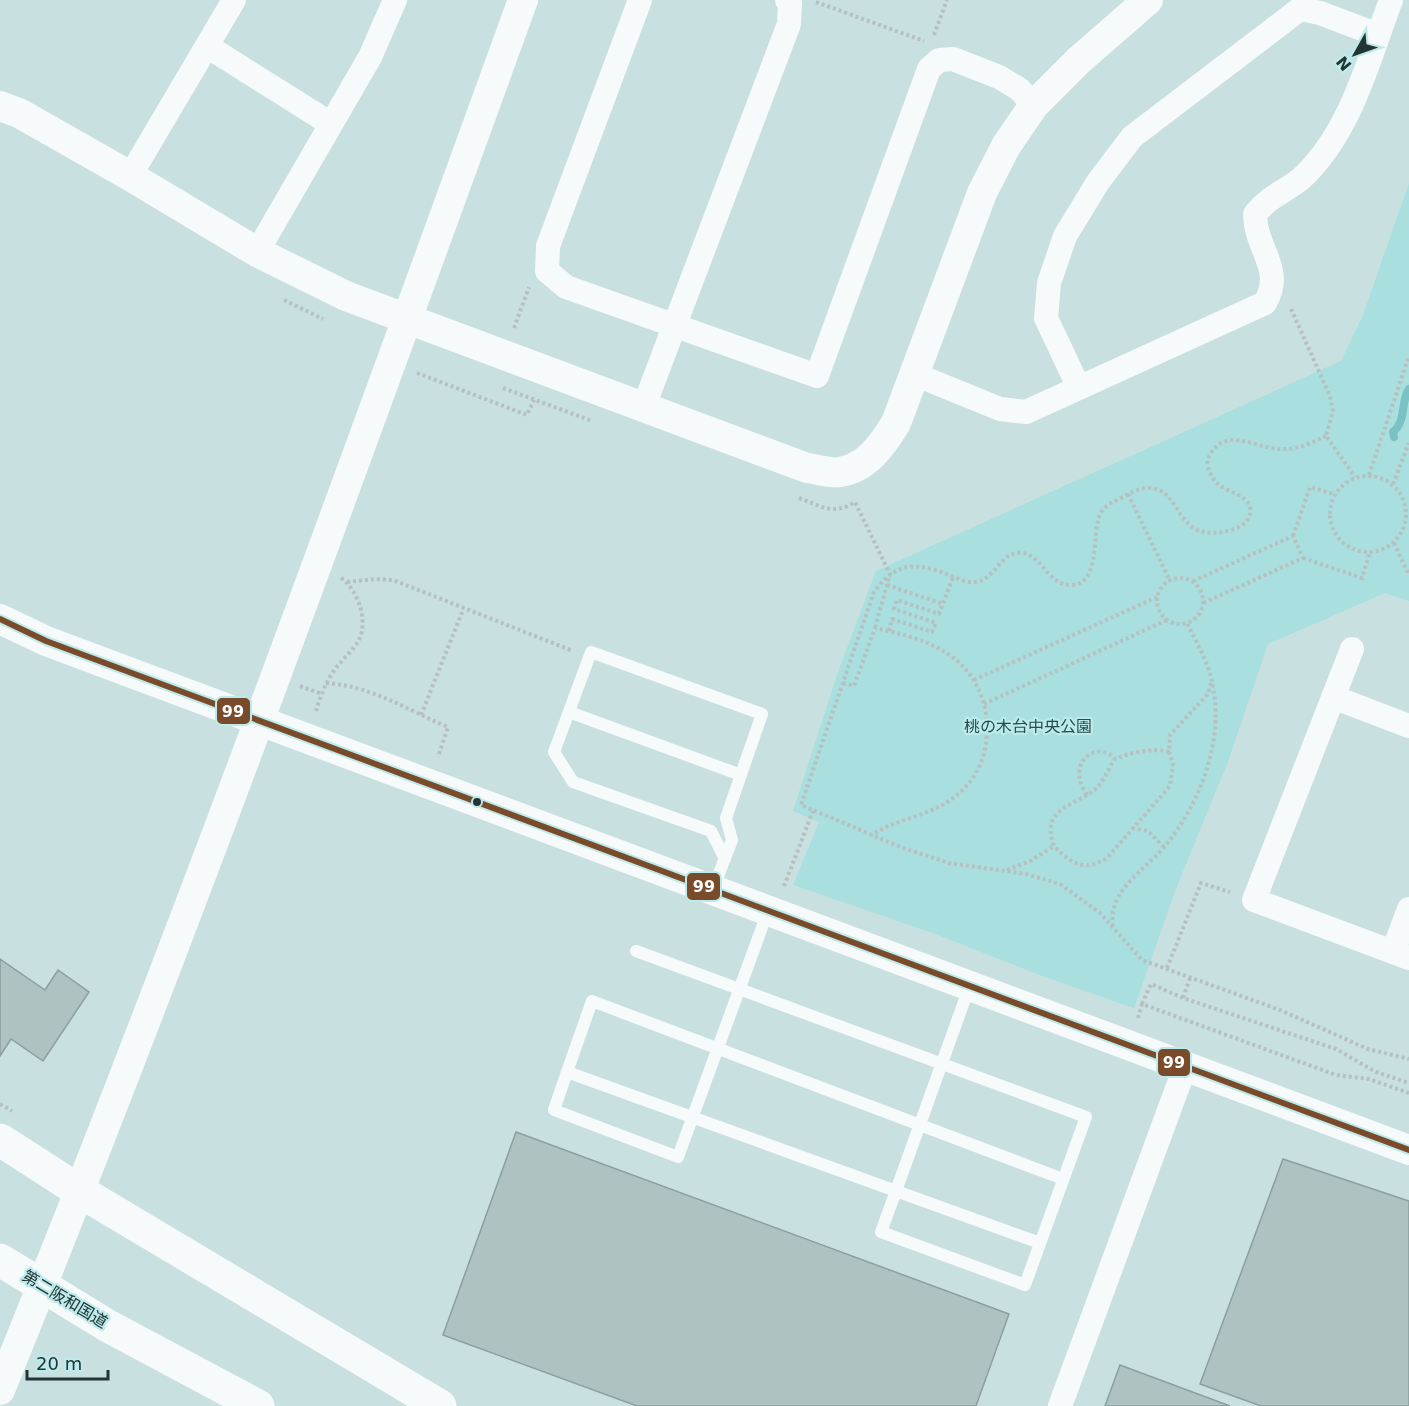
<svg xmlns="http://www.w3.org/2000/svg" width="1409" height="1406" font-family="'DejaVu Sans','Noto Sans JP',sans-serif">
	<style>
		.green { fill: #a9dfdf }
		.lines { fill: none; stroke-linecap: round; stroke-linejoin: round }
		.stream { stroke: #7ac2c3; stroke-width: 8 }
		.building { fill: #afc2c2; stroke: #8c9f9f; stroke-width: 1.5 }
		.path { stroke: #b7c0c0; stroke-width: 4; stroke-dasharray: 3 3; stroke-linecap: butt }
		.service { stroke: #f7fafa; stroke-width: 12 }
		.minor { stroke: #f7fafa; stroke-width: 24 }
		.tertiary { stroke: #f7fafa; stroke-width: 30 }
		.motorway { stroke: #f7fafa; stroke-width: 33 }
		.bus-1-casing { stroke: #bdeaea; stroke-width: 10 }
		.bus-1 { stroke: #7a4b2a; stroke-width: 6 }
		.bus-dot { fill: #223434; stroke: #bdeaea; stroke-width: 2 }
		.labels { text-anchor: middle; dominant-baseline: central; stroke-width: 4.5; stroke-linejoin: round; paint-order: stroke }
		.park-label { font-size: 16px; fill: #254f4f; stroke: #bdeaea }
		.street-label { font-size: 16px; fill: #223434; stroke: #bdeaea }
		.line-badge { stroke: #bdeaea; stroke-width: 2 }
		.badge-label { font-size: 16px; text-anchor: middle; font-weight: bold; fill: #fff }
	</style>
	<rect width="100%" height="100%" fill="#c8e0e0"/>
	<path class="green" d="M1409 183V601L1385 593 1268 644 1228 762 1177 886 1134 1008 1042 976 930 932 793 885 819 822 793 811 839 669 876 571 1341 361 1363 315Z"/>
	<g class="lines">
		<path class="stream" d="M1394 437 1393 432C1407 420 1400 403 1409 389"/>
	</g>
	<path class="building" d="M0 959 45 990 58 970 89 992 43 1061 11 1039 0 1056Z
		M516 1132 1009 1314 976 1406H637L443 1335Z
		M1283 1159 1409 1201V1406H1261L1200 1384Z
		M1120 1365 1230 1406H1105Z"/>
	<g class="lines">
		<path class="path" d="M816 2 924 41
			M934 35 947 0
			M284 300 323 319
			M1291 309 1330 396 1333 411 1326 436 1355 477
			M514 328 529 287
			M417 373 527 415 534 400
			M503 388 592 421
			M1326 436C1313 442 1299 449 1285 449 1256 451 1223 421 1207 461 1208 468 1210 475 1215 481 1225 494 1257 494 1249 517 1246 524 1238 528 1231 530 1173 546 1184 490 1150 488 1142 487 1132 492 1125 496 1117 500 1107 504 1102 511 1090 527 1103 585 1071 585 1048 585 1043 557 1023 553 1001 549 995 581 975 582 966 583 957 578 949 575 917 562 896 561 874 592L801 805 903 848 949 863 1026 874 1060 884 1100 913 1142 960 1280 1010 1368 1049 1409 1059
			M1369 475 1409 356
			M1330 514a38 38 0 1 1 76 0a38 38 0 1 1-76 0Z
			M1393 484 1409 443
			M1128 494 1170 581
			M799 498C821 506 833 516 855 502L890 574 875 628
			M1293 536 1310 487 1334 494
			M1394 543 1409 575
			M1303 558 1362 578 1370 552
			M1157 601a23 23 0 1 1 46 0a23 23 0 1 1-46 0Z
			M1193 581 1293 536 1303 558 1203 603
			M347 582 376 579 393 580 573 651
			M887 585 943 604
			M889 631 892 619 932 632 936 623 894 609 897 600 939 614 953 577
			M974 680 1157 597
			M326 683C372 686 407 710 448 727L438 757
			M843 683 854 686 875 628C902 634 933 641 955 659 996 692 999 761 957 795 932 816 898 818 871 835
			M300 686 322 694
			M984 704 1167 620
			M316 711C320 698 325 684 333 672 340 661 353 651 359 640 369 619 357 589 340 577
			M421 715 463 610
			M1169 752C1155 747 1128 753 1115 759 1107 770 1104 783 1093 791 1073 806 1040 809 1054 846 1071 864 1085 872 1107 858L1170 786 1173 764 1169 752 1170 735 1208 694 1212 680
			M1087 795C1064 762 1098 739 1115 759
			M1132 828 1148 831 1164 847
			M1007 870 1030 861 1054 846
			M784 886 813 811
			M1113 926C1107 890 1146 870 1166 845 1201 802 1225 738 1212 682 1208 661 1196 642 1187 623
			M1167 968 1201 883 1230 892
			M1190 978 1183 998 1336 1049 1376 1072 1409 1083
			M1142 1004 1151 984 1183 998
			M1138 1018 1142 1004 1336 1075 1369 1079 1409 1093
			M0 1104 12 1111"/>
		<path class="service" d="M569 712 741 775
			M713 889 732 840 726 818 762 714 591 652 554 752 573 782 711 831 725 859
			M636 951 1086 1117 1025 1285 881 1232C911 1150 940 1068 970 985
			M567 1072 554 1110 678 1157 768 911
			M1040 1243 567 1072 592 1001 1063 1179"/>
		<path class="minor" d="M640 0 548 246 547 271 566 287 817 376 929 69 939 60 953 59 999 77 1019 89 1034 105
			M207 46 331 124
			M130 176 234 0
			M257 252 370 57 395 0
			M914 374 1000 409 1026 412 1265 303C1285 269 1255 249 1255 214 1272 193 1289 191 1305 175 1352 128 1368 61 1391 0
			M1079 388 1046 318 1049 283 1065 236 1098 182 1132 137 1300 9 1320 13 1378 35
			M644 406 789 24 790 3 787 0
			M1352 649 1254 900 1409 958
			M1333 697 1409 726
			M1393 952 1409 909
			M1060 1406 1185 1067"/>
		<path class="tertiary" d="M0 106 19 113 130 176 257 252 346 296 807 468C817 469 831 474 840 472 867 468 883 444 896 423L982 193 1006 146 1034 105 1078 61 1148 0
			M0 619 46 641 1409 1150
			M0 1390C186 931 354 465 523 0"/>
		<path class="motorway" d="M0 1140 81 1192 440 1406
			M0 1260 108 1326 258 1406"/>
		<defs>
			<path id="bus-1" d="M0 619 46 641 1409 1150"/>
		</defs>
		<use href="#bus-1" class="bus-1-casing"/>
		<use href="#bus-1" class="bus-1"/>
	</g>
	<circle class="bus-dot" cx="477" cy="802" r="5"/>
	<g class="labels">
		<g class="park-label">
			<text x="1028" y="726">桃の木台中央公園</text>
		</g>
		<g class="street-label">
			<text transform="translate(65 1299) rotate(31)">第二阪和国道</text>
		</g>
	</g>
	<g class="line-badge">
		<rect x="216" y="697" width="35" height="28" rx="6" fill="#7a4b2a"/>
		<rect x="686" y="872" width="35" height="29" rx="6" fill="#7a4b2a"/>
		<rect x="1157" y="1048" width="34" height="29" rx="6" fill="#7a4b2a"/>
	</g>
	<g class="badge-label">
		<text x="233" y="717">99</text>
		<text x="704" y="892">99</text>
		<text x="1174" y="1068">99</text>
	</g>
	<g transform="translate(1355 54) rotate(230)" stroke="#bdeaea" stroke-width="4.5" paint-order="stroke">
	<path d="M0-4.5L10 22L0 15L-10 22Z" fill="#223434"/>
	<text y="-9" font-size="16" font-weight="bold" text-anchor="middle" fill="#223434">N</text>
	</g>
	<path d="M27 1370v9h81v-9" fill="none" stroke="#223434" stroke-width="3"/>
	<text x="36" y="1370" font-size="18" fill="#223434" stroke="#bdeaea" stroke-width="4.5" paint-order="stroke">20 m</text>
</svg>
